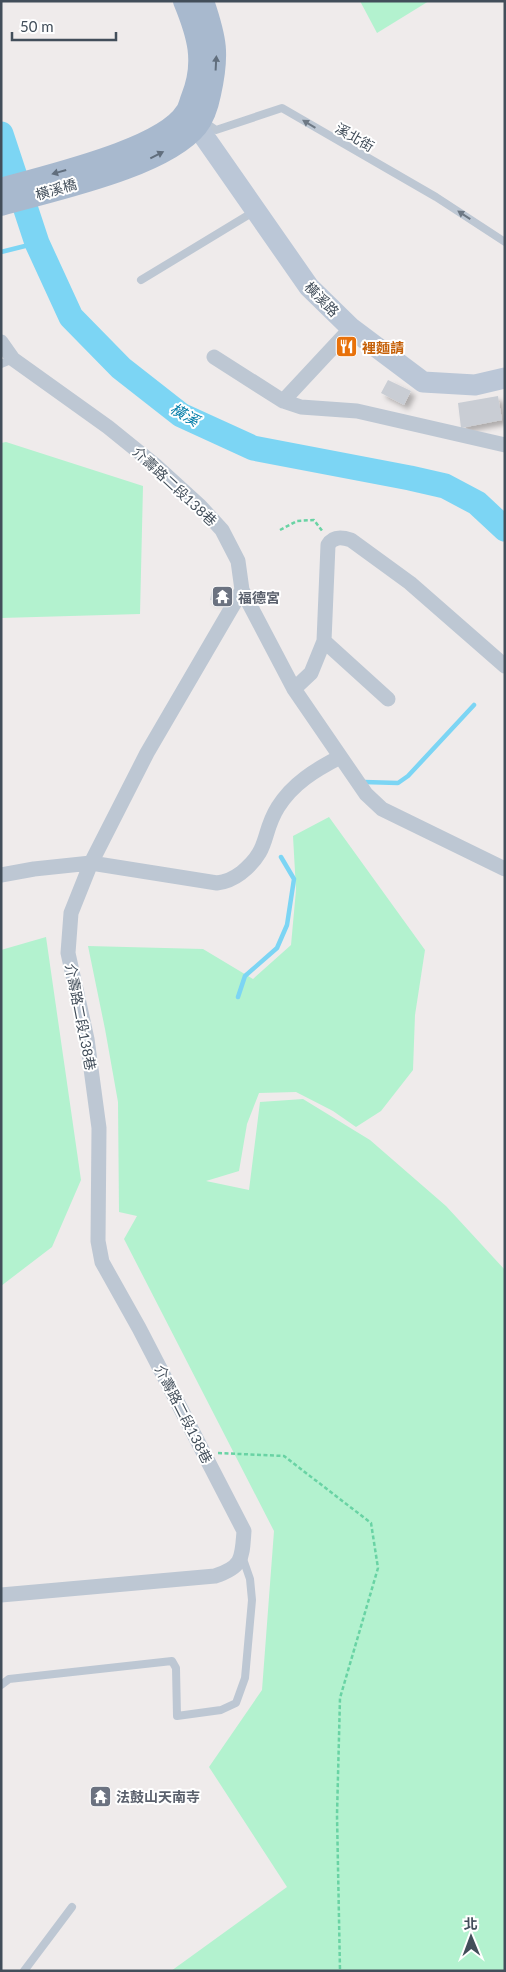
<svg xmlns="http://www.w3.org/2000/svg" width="506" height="1972" font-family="Lato,'Noto Sans TC',sans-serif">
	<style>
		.green { fill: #b3f2cf }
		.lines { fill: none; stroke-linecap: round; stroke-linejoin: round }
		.stream { stroke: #7cd5f4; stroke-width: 4.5 }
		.river { stroke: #7cd5f4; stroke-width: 25 }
		.building { fill: #c9cdd4; filter: url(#shadow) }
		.path { stroke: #69d3a4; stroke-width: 2.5; stroke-dasharray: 4 2.5; stroke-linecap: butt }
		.service { stroke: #bdc7d3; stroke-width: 8 }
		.minor { stroke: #bdc7d3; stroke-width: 15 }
		.secondary { stroke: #bbc7d7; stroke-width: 21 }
		.primary { stroke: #a8b9ce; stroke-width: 22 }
		.oneway { fill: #616e7d }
		.oneway2 { fill: #6d7884 }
		.labels { text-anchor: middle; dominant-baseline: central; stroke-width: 4; stroke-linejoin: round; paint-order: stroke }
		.street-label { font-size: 14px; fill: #424e5a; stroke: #fff }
		.food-label { font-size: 14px; font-weight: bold; fill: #c56008; stroke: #fff; text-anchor: start }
		.worship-label { font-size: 14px; font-weight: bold; fill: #5b616d; stroke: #fff; text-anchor: start }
		.water-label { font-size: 15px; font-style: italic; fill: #017ca8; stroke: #fff }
	</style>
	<defs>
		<filter id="shadow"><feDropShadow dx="4.5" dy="4.5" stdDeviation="2.5" flood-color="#0004"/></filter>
	</defs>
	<rect width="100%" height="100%" fill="#efebeb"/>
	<path class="green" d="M360 1H429L377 33Z
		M6 442 143 486 140 614 1 618V443Z
		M329 817 425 950 415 1015 413 1070 381 1111 356 1127 333 1111 296 1092 259 1093 247 1124 239 1171 206 1181 249 1190 260 1102 303 1099 370 1140 446 1206 505 1270V1971H171L287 1887 209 1767 262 1690 274 1531 124 1239 137 1216 119 1212 118 1102 105 1029 88 946 203 949 253 979 291 945 296 890 293 836Z
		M46 937 81 1180 52 1247 1 1286V950Z"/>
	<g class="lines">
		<path class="stream" d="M1 252 37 243
			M364 782 398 783 408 776 474 705
			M238 997 245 976 277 948 287 925 294 879 281 857"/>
		<path class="river" d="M1 134 37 243 71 317 121 368 181 415 253 448 410 478 445 486 477 503 505 529"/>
	</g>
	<path class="building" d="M388 380 411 391 404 405 381 393Z
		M498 396 502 420 461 428 458 403Z
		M212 590 234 593 232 604 210 600Z"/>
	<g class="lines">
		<path class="path" d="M280 530 297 521 314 520 323 532
			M218 1453 284 1456 371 1523 378 1568 340 1698 337 1815 340 1971"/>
		<path class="service" d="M203 121 216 130 282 108 436 197 505 242
			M141 280 255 211
			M1 364 13 359
			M1 1685 9 1679 172 1661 176 1668 177 1716 221 1710 236 1703 245 1678 252 1600 250 1579 242 1556
			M24 1971 72 1907"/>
		<path class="minor" d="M1 342 13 359 108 427 155 465 200 506 222 530 238 561 242 590 294 689 366 794 382 809 505 869
			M214 357 283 401 351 328
			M283 401 301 407 357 411 505 445
			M324 641 388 699
			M294 689 311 673 324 641 328 545C333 536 342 537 351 540L410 583 505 666
			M1 875 34 869 91 863 217 883C227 882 233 879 241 873 271 849 261 834 278 807 293 783 315 770 340 757
			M1 1595 215 1576C243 1567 242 1558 244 1531L139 1328 102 1262 98 1241 99 1128 87 1039 68 953 71 913 91 863 147 753 242 590"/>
		<path class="secondary" d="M187 112 309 287 351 328 423 382 475 385 505 378"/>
		<path class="primary" d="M1 189C45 176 163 150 186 112 189 108 190 102 192 97 206 62 198 35 184 1
			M1 205C53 190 164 167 197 126 204 117 208 104 210 94 219 54 216 39 203 1"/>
	</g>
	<defs><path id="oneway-solid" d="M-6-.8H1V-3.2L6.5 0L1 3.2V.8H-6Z" transform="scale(1.25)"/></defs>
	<g class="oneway">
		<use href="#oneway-solid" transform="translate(216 63) rotate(-87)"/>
		<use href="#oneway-solid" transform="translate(157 155) rotate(-27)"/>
		<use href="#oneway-solid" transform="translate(59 172) rotate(164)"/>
	</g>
	<g class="oneway2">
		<use href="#oneway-solid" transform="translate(309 124) rotate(-149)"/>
		<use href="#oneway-solid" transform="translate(464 215) rotate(-147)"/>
	</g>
	<defs>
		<symbol id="restaurant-square" viewBox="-11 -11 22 22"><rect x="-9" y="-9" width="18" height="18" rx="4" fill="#e8710a" stroke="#fff"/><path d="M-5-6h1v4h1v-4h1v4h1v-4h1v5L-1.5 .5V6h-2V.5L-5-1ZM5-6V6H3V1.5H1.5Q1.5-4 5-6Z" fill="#fff"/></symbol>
		<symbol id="temple-square" viewBox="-11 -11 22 22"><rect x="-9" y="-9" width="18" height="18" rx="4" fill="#6b7280" stroke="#fff"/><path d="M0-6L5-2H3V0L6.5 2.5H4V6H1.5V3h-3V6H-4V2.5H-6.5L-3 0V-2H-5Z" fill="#fff"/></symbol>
	</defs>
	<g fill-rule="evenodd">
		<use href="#restaurant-square" x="334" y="334" width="25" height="25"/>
		<use href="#temple-square" x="210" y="584" width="25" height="25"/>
		<use href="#temple-square" x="88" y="1784" width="25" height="25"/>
	</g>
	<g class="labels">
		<g class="street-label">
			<text transform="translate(355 137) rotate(30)">溪北街</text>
			<text transform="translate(56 189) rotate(-16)">橫溪橋</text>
			<text transform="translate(322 299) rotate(46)">橫溪路</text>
			<text transform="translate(175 486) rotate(43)">介壽路二段138巷</text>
			<text transform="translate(81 1017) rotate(79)">介壽路二段138巷</text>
			<text transform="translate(184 1414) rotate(63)">介壽路二段138巷</text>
		</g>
		<g class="food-label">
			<text x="362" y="347">裡麵請</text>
		</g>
		<g class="worship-label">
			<text x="238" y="597">福德宮</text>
			<text x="116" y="1796">法鼓山天南寺</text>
		</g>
		<g class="water-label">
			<text transform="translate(185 414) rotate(30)">橫溪</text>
		</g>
	</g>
	<rect width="506" height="1972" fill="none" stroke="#424e5a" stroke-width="5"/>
	<g transform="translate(471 1937) rotate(359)" stroke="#ffffff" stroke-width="4" paint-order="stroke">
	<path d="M0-4L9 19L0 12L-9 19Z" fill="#424e5a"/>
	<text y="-8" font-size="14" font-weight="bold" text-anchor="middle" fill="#424e5a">北</text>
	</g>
	<path d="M12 32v8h104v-8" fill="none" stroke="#424e5a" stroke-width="2.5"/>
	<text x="20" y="32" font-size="15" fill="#424e5a" stroke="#ffffff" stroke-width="4" paint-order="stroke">50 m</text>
</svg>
